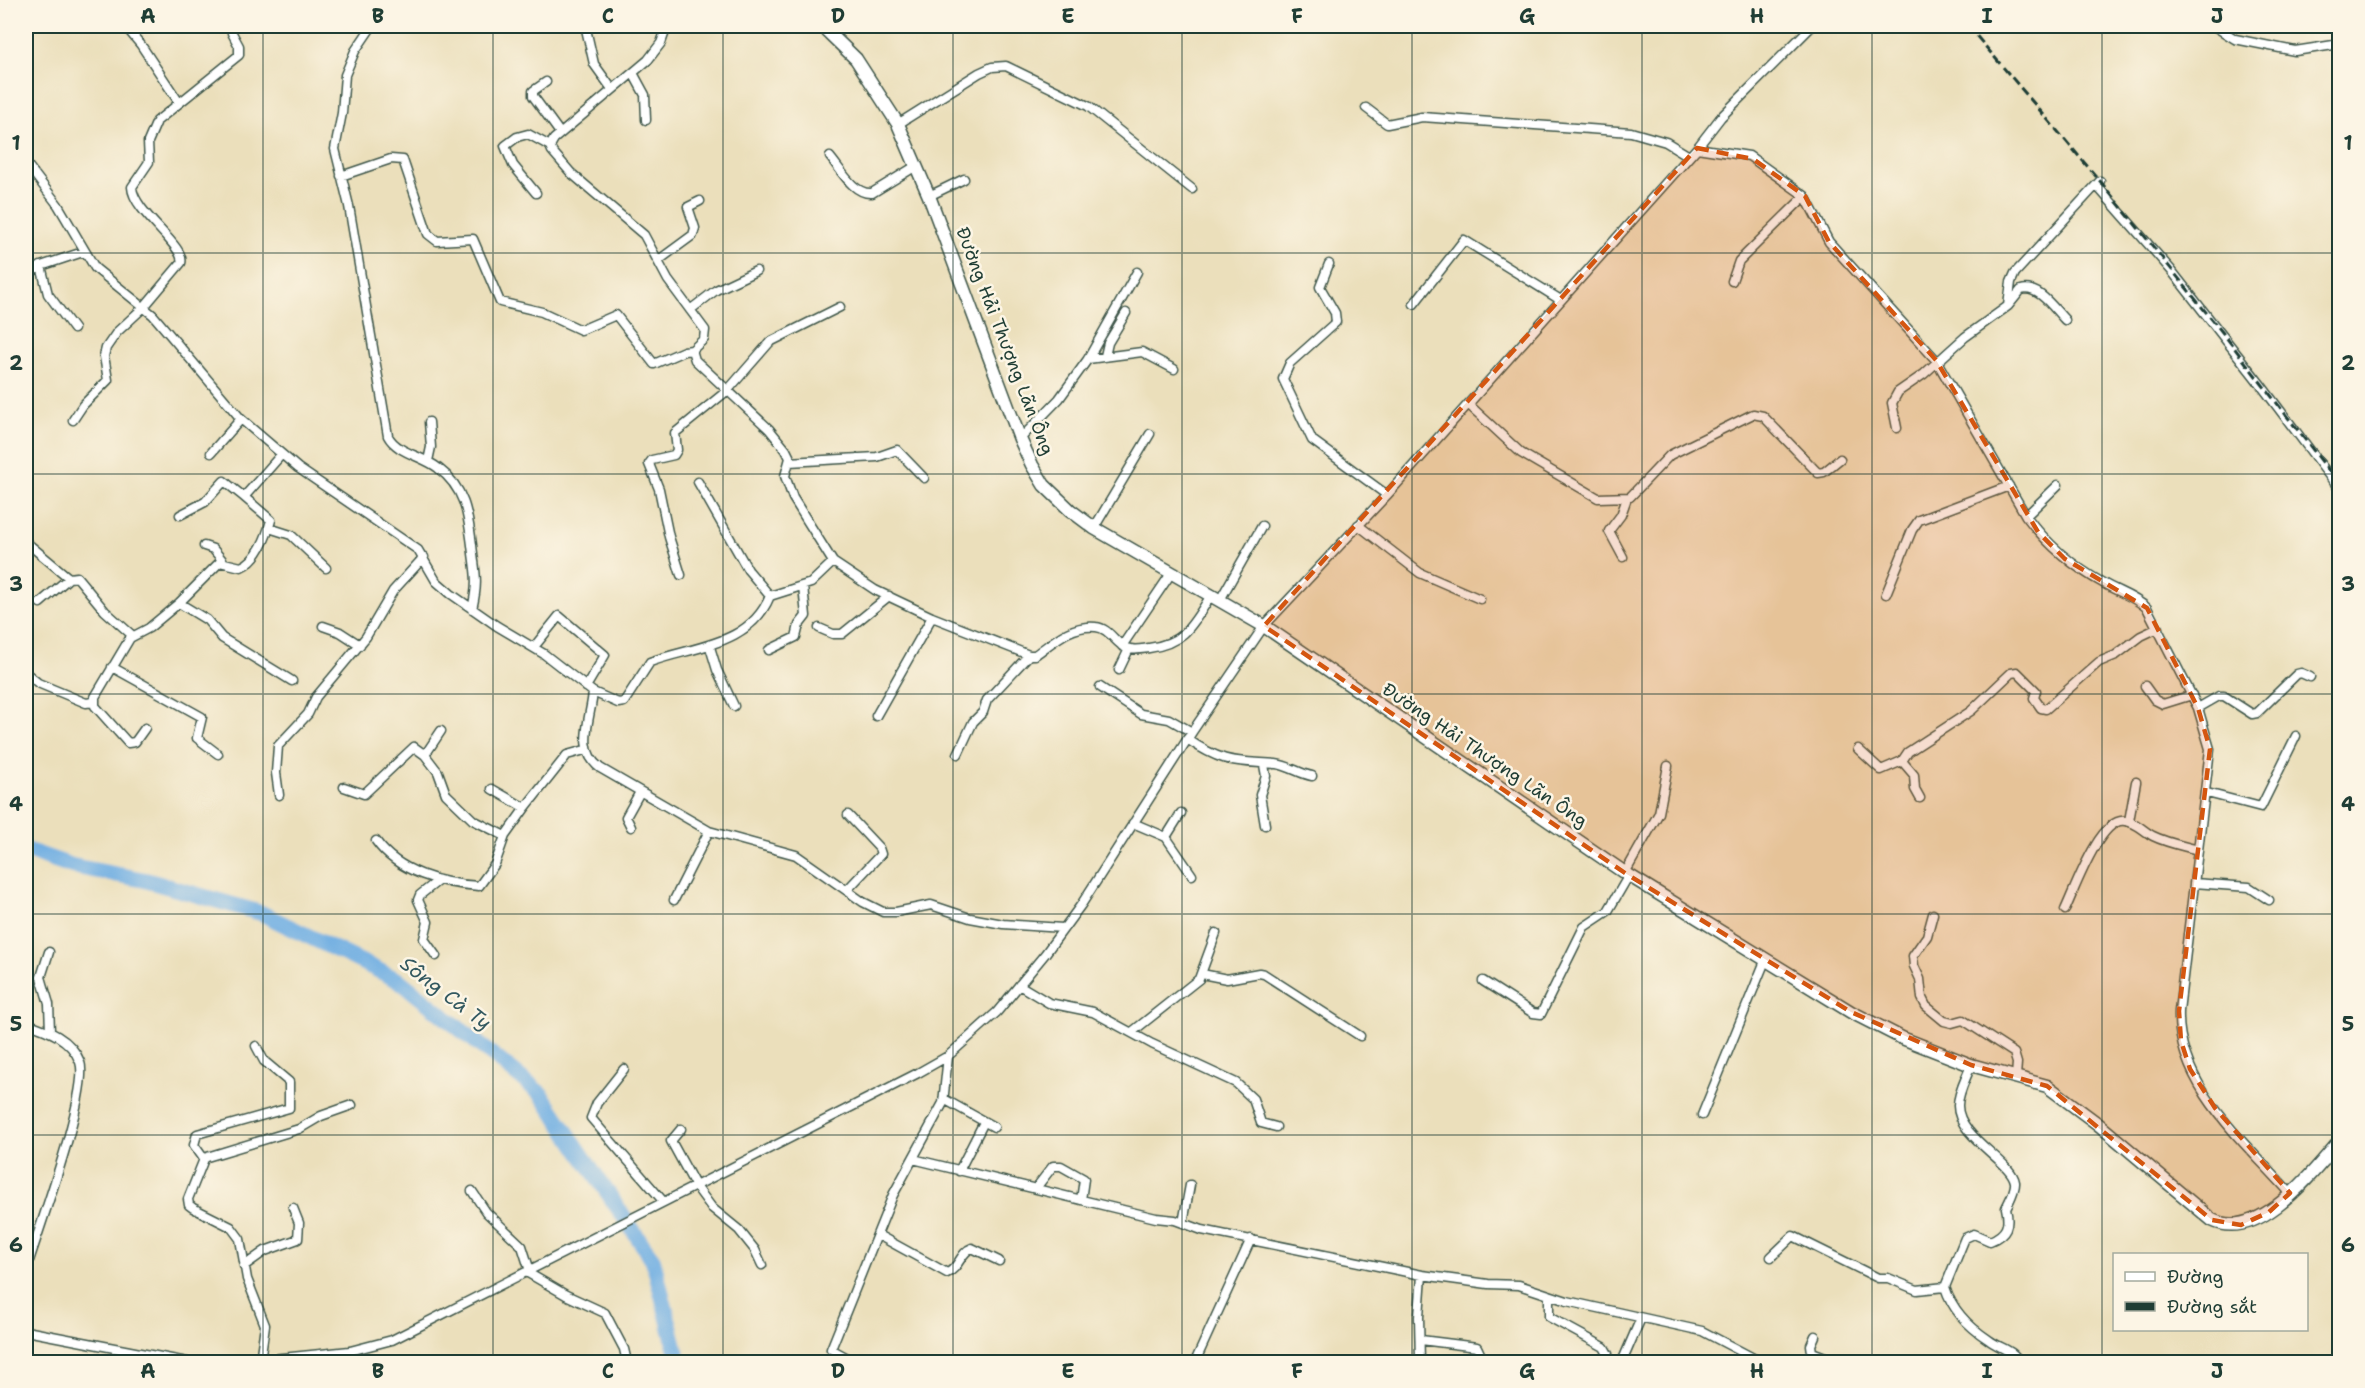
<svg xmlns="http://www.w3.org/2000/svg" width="2365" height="1388" font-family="'Shantell Sans',sans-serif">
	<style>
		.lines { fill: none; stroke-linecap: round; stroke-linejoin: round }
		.river { stroke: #6faee2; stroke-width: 16 }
		.street-casing { stroke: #3e5548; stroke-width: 11 }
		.secondary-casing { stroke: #3e5548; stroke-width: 15 }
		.street { stroke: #fff; stroke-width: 8 }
		.secondary { stroke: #fff; stroke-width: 12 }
		.rail { stroke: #1f3d34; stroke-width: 3; stroke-dasharray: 9 4.5; stroke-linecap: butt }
		.marked { fill: #d45610; fill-opacity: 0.2; stroke: #d45610; stroke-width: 4.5; stroke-dasharray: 12 8; stroke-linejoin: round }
		.grid { fill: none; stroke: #1f3d34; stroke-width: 1.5; stroke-opacity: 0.55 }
		.labels { text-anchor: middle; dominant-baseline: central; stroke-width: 5; stroke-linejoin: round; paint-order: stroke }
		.street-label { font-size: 18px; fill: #1f3d34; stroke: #fcf5e5 }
		.water-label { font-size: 20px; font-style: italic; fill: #335960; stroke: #fcf5e5 }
		.neatline { fill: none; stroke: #1f3d34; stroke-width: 2 }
		.grid-label { font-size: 20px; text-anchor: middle; font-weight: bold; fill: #1f3d34 }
	</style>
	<rect width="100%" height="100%" fill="#fcf5e5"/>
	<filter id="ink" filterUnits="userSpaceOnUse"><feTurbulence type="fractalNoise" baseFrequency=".0167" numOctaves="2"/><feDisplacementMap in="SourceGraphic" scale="12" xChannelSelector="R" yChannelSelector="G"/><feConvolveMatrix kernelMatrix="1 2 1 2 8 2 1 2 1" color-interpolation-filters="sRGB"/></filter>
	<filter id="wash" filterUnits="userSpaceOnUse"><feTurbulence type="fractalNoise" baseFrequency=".008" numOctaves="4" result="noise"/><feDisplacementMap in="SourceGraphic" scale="24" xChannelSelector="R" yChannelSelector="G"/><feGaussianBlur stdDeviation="1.35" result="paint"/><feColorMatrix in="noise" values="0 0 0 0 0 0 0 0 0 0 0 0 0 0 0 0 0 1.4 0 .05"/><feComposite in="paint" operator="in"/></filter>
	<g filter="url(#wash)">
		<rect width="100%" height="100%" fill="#ebdfbb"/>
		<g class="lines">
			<path class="river" d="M26 850 72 866 145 880 261 913 400 981 541 1094 653 1260 679 1362"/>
		</g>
	</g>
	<g filter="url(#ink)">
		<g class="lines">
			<defs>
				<path id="street" d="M125 26 141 45 178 101
					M372 26 355 51 345 75 342 113 335 149 349 206 388 436C397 453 423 456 438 468 465 488 468 514 472 545 475 573 479 580 472 609
					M667 26 661 43 648 60 554 139 550 146 552 151 571 173 644 235 668 280 705 330 704 339 692 350 695 360 769 429 786 450 790 458 785 476 793 498 833 562 875 590 932 617 1029 655H1035C1053 642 1072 624 1096 627 1109 628 1115 643 1126 648 1134 651 1141 649 1149 648 1186 643 1193 623 1212 594
					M2214 26 2235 39 2295 51 2340 44
					M586 29 594 64 612 89
					M633 73 645 95 646 120
					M546 82 533 91V96L560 133
					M1366 108 1387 124 1422 117 1631 132 1666 142 1689 156
					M898 124 979 73 992 67 1006 66 1088 106 1192 189
					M1697 148 1749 156 1805 196 1829 242 1936 360 2026 516C2047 544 2072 566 2103 583 2118 592 2134 596 2147 608L2198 708 2210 749 2179 1011C2176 1085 2245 1142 2290 1193
					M830 157C841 170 854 195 872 193L916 166
					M26 163 58 205 95 268 153 315 241 419 298 468 418 550 436 581 451 594 497 626 544 654 593 692C591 719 575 749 600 768L709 831 796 855 863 902 883 912H896L931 905 970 918 1003 924 1063 928
					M341 176 391 159 403 160 428 234 437 241 473 239 500 302 542 312 581 330 616 315 654 364 684 351 692 350
					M2097 186 2171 270 2261 385 2340 490
					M536 193 513 165 505 146 517 137 528 134 550 146
					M929 196 964 179
					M659 260 693 235 695 228 688 207 700 201
					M1329 264 1320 287 1335 313 1336 322 1290 363 1283 379 1312 440 1387 495
					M41 266 48 294 74 329
					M26 275 41 266 83 252
					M1732 281 1739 261 1805 196
					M1414 304 1464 240 1559 299
					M2008 306 2021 290C2039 285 2054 309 2065 320
					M690 310 716 290 756 271
					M1105 356 1108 343 1126 313
					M1088 359 1142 352 1174 369
					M1468 404 1521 453 1555 473 1598 498 1630 497 1670 455 1753 414 1763 416 1818 473 1824 472 1840 459
					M73 420 83 405 108 380 104 356 106 348 117 332 144 307 181 263C187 247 133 212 132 187L149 162 148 142 157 121 239 55V46L232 33
					M1897 428 1892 403 1898 392 1924 374 1965 337 2008 306 2011 282 2015 273 2100 181
					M1020 439 1059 399 1088 359 1137 272
					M211 453 241 419
					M428 461 431 447 429 422
					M789 462 877 457 897 450 924 478
					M698 482 748 570 770 596
					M180 515 205 502 224 481 244 497
					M2026 516 2058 485
					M1358 525 1420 573 1480 599
					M269 528 291 535 326 568
					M1094 528 1150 434
					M26 542 69 578
					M204 546 213 549 223 561
					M1623 557 1609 531 1621 515 1627 498
					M681 575 669 537 659 489 649 464 652 460 674 455 677 450 675 433 728 390 770 342 840 307
					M1886 594 1912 530 1919 520 2009 486
					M1220 600 1262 526
					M40 603 69 578 77 577 105 611 133 636
					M179 603 207 620 222 638 292 681
					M323 626 340 632 360 645
					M819 628 833 634H842L889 596
					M1122 646 1172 572
					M534 647 559 616 605 655 586 687
					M710 647 717 670 734 706
					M769 650 796 637 799 625 806 616 803 586
					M112 667 202 717 197 738 218 754
					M1119 670 1129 649
					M26 673 38 683 86 703 93 702
					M2145 686 2155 700 2163 704 2192 695
					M1100 687 1141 714 1169 719 1192 732
					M593 692 618 703 624 702 650 662C693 646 750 646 770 596L811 583 833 562
					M2198 708 2219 696H2224L2252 714 2257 713 2297 674 2301 673 2310 677
					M876 716 932 617
					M145 728 135 742 128 743 95 706V697L130 638 149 628 179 603 220 562 241 567C258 560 267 536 271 520L244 497 281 455
					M441 731 425 755 438 772 446 794 473 820 505 836
					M1187 739C1224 764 1234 761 1276 764 1288 765 1300 774 1312 776
					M1858 749 1881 770 1902 761
					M958 754 973 722 983 712 987 700 1029 655
					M1264 765 1266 776 1260 795 1265 825
					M344 787 364 794 414 747 425 755
					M492 789 525 808
					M2207 793 2261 807 2296 736
					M279 795 276 773 278 746 308 714 316 697 366 637 393 591 424 557
					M1920 798 1915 789 1914 775 1902 761 1908 752 1971 711 2011 673 2017 672 2036 691 2034 698 2041 708 2046 709 2099 662 2116 655 2141 636 2158 628
					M2129 821 2136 782
					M1133 823 1166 837 1192 875
					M631 827 626 817 640 792
					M1166 837 1181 813
					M376 841C398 872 442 884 479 886L495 864 505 836 525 808 567 755 585 750
					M1625 873 1659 813 1668 766
					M2194 883 2249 887 2269 900
					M847 890 881 854 879 848 848 815
					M674 900 709 831
					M2065 910C2075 889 2100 817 2125 821 2137 822 2143 831 2153 836 2167 843 2184 846 2198 850
					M1933 914 1927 936 1913 956 1914 966 1920 979 1922 998 1926 1006 1944 1021 1952 1023 1963 1020 2014 1053 2017 1063 2016 1076
					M49 952 41 977 49 1004 50 1031
					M436 956 424 939 428 922 418 900 420 895 439 880
					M1202 974 1227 979 1259 973 1264 974 1360 1036
					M1483 981 1533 1013 1541 1014 1584 927 1608 911 1629 875
					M1019 985 1049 1003 1093 1012 1152 1044 1236 1083 1253 1099 1261 1123 1276 1127
					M26 1023C47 1030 71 1038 80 1062 90 1090 37 1234 26 1270
					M1132 1032 1199 979 1216 933
					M1971 1065C1967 1077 1958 1092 1958 1105 1957 1137 2012 1161 2015 1182 2016 1190 2009 1201 2006 1208 2010 1225 2007 1234 1990 1241L1974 1234 1965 1238 1945 1287C1952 1310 1969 1327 1989 1340 1999 1348 2014 1350 2019 1362
					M624 1069 597 1103 591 1118 663 1201
					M944 1099 994 1127
					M1702 1115 1765 961
					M681 1129 671 1141 695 1185 712 1208 739 1230 755 1250 762 1265
					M204 1159 194 1145 197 1134 289 1108V1082L264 1061 256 1046
					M913 1159 1156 1218 1175 1220 1202 1230 1422 1275 1488 1284 1519 1285 1567 1301 1702 1331 1761 1362
					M959 1171 984 1122
					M1036 1188 1053 1166H1061L1084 1179 1081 1200
					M472 1191 486 1212 522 1246 530 1271
					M1183 1223 1190 1185
					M878 1235 947 1273C959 1269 960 1252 972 1248L999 1261
					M1771 1257 1793 1236 1878 1278H1888L1917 1290 1945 1287
					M244 1266 265 1251 298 1239 299 1223 293 1208
					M528 1273 566 1295 605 1313 624 1349 627 1362
					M1549 1295V1317L1604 1347 1608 1354 1606 1362
					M26 1331 187 1362
					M1815 1336 1811 1345 1812 1352 1838 1362
					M1421 1340 1477 1347 1484 1362
					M260 1361 265 1325 247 1279 240 1239 231 1227 193 1208 189 1205 188 1199 204 1159 207 1157 299 1129 321 1116 352 1105
					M243 1362 350 1351 392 1340 918 1073 948 1056 997 1012 1045 954 1081 905 1192 732 1264 626 1387 495 1697 148 1721 117 1812 26
					M855 1362 831 1349 893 1195 943 1103 948 1056
					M1195 1362 1251 1239
					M1420 1362 1419 1317 1422 1275
					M1622 1362 1641 1318"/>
				<path id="secondary" d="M822 26 856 59 898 124 929 196 1020 439 1032 465 1044 485 1070 510 1094 528 1264 626 1625 873 1851 1012 1902 1038 1971 1065 2047 1086 2098 1124 2212 1220C2259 1243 2312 1173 2340 1141"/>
			</defs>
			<use href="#street" class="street-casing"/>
			<use href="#secondary" class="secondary-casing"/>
			<use href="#street" class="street"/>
			<use href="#secondary" class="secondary"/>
			<path class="rail" d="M1968 26 2100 181 2222 332 2340 485"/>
		</g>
	</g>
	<path class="marked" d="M1697 148 1753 159 1805 196 1829 242 1936 360 2038 532 2065 559 2147 608 2198 708 2210 749 2179 1011 2181 1041 2190 1069 2215 1108 2290 1193 2269 1212 2241 1225 2212 1220 2047 1086 1971 1065 1851 1012 1625 873 1264 626Z"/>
	<path class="grid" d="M263 26V1362M493 26V1362M723 26V1362M953 26V1362M1182 26V1362M1412 26V1362M1642 26V1362M1872 26V1362M2102 26V1362M26 253H2340M26 474H2340M26 694H2340M26 914H2340M26 1135H2340"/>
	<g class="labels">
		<g class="street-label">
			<text transform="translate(1005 341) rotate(69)">Đường Hải Thượng Lãn Ông</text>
			<text transform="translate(1485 755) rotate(34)">Đường Hải Thượng Lãn Ông</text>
		</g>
		<g class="water-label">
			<text transform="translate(446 993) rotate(37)">Sông Cà Ty</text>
		</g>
	</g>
	<rect width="2365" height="1388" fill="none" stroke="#fcf5e5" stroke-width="66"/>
	<rect x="2113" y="1253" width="195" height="78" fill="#fcf5e5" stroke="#a4ab9e" stroke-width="1.5"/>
	<rect x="2125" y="1272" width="30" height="9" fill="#ffffff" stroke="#a4ab9e" stroke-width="1.5"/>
	<text x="2167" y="1283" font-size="18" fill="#1f3d34">Đường</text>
	<rect x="2125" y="1302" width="30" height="9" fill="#1f3d34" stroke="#a4ab9e" stroke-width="1.5"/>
	<text x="2167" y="1313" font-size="18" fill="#1f3d34">Đường sắt</text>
	<rect x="33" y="33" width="2299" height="1322" class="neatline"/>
	<g class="grid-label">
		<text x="148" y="23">A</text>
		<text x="378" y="23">B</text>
		<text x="608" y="23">C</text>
		<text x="838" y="23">D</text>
		<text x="1068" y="23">E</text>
		<text x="1297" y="23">F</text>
		<text x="1527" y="23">G</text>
		<text x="1757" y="23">H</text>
		<text x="1987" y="23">I</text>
		<text x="2217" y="23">J</text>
		<text x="16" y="150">1</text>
		<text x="2348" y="150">1</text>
		<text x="16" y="370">2</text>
		<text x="2348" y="370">2</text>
		<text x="16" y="591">3</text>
		<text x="2348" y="591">3</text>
		<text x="16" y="811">4</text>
		<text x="2348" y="811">4</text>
		<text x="16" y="1031">5</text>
		<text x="2348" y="1031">5</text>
		<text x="16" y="1252">6</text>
		<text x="2348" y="1252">6</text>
		<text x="148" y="1378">A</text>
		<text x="378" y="1378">B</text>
		<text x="608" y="1378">C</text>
		<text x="838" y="1378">D</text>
		<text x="1068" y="1378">E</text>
		<text x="1297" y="1378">F</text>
		<text x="1527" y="1378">G</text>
		<text x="1757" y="1378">H</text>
		<text x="1987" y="1378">I</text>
		<text x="2217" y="1378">J</text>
	</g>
</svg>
